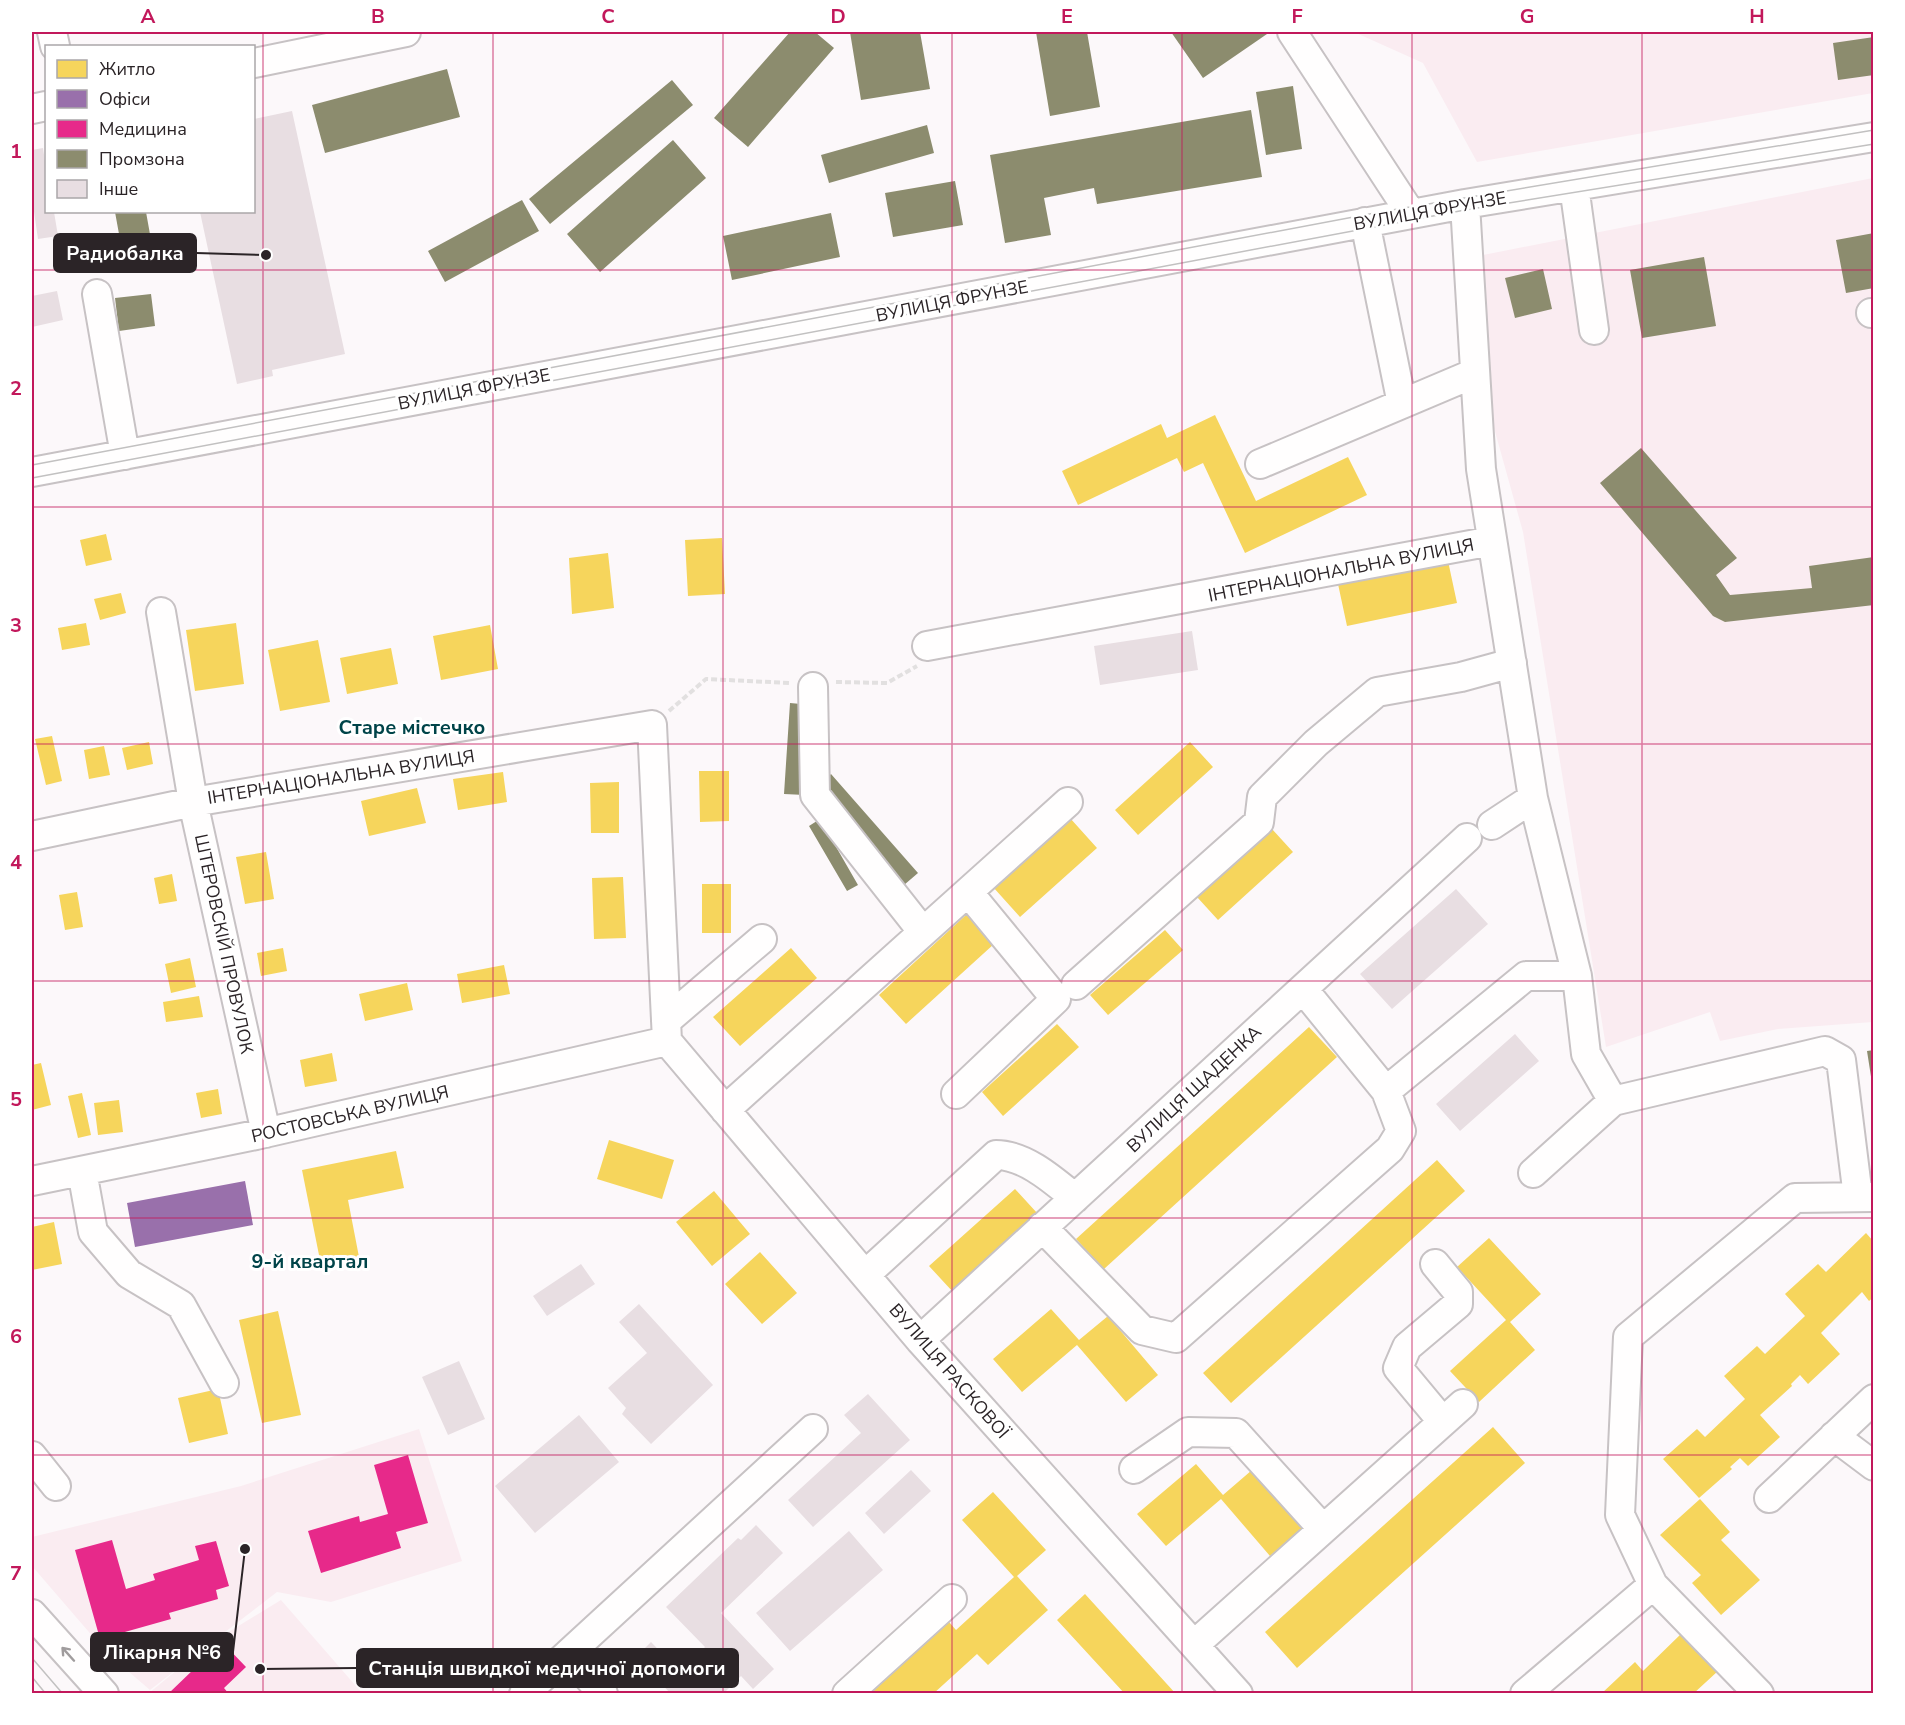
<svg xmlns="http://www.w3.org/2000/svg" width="1905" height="1725" font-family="'Nunito Sans',sans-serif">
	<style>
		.built { fill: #faecf1 }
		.homes { fill: #f6d55c }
		.offices { fill: #9970ab }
		.health { fill: #e7298a }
		.industry { fill: #8c8c6e }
		.building { fill: #e8dee2 }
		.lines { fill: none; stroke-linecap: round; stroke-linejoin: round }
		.minor-casing { stroke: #c7c2c4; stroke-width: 32 }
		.path { stroke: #e2e0e0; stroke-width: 4; stroke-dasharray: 6 3; stroke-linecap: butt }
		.minor { stroke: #fffefe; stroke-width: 28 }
		.tram { stroke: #c2c1c1; stroke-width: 1.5 }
		.oneway { stroke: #a09c9d }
		.grid { fill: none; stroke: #c2185b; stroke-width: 1.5; stroke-opacity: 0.55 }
		.labels { text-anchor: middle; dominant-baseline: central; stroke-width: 6; stroke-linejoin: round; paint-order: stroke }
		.street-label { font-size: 18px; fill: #2b2427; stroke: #fff }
		.neighbourhood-label { font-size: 20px; font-weight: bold; fill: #004449; stroke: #fff }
		.leader { fill: none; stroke: #2b2427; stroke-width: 2 }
		.callout-dot { fill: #2b2427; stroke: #fff; stroke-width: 2 }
		.callout { fill: #2b2427; stroke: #2b2427; stroke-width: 2 }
		.callout-label { font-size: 20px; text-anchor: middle; font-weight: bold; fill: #fff }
		.neatline { fill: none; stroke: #c2185b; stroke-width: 2 }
		.grid-label { font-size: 20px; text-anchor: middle; font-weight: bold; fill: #c2185b }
	</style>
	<rect width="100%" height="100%" fill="#fcf8fa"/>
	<path class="built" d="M1354 32H1873V93L1477 162 1423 63Z
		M1873 178V1022L1778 1029 1720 1041 1710 1012 1606 1047 1523 532 1479 374 1473 257Z
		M419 1429 462 1561 331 1602 277 1592 212 1642 281 1600 362 1693H149L194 1656 150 1690 107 1653 32 1566V1537L241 1486Z"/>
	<path class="homes" d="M1215 415 1256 501 1348 457 1367 495 1245 553 1203 463 1184 472 1177 458 1078 505 1062 471 1161 424 1167 438Z
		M106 534 112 560 86 566 80 540Z
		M722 538 725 594 688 596 685 540Z
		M608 553 614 608 572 614 569 558Z
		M1448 561 1457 603 1347 626 1338 584Z
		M121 593 126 613 100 620 94 599Z
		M86 623 90 645 62 650 58 628Z
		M236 623 244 684 195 691 186 630Z
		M490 625 498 669 441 680 433 636Z
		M318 640 330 702 280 711 268 650Z
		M391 648 398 684 347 694 340 658Z
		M52 736 62 781 46 785 35 739Z
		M149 742 153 764 127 770 122 748Z
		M1190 742 1213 767 1138 835 1115 810Z
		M104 746 110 775 89 779 84 750Z
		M699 771H729V821L700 822Z
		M503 772 507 802 458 810 453 779Z
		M619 782V833H591L590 783Z
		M417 788 426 823 369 836 361 801Z
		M1070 818 1097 848 1020 917 993 887Z
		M1272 829 1293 852 1218 920 1197 897Z
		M266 852 274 899 245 904 236 857Z
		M172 874 177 901 159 904 154 878Z
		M623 877 626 938 594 939 592 878Z
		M702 884H731V933H702Z
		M77 892 83 927 65 930 59 895Z
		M967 914 994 944 906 1024 879 995Z
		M1165 930 1183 950 1108 1015 1090 995Z
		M283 948 287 971 261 976 257 953Z
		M791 948 817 978 740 1046 713 1017Z
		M190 958 196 987 171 993 165 964Z
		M504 965 510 994 462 1003 457 974Z
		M407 983 413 1010 365 1021 359 994Z
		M199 996 203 1017 166 1022 163 1002Z
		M1057 1024 1079 1047 1003 1116 982 1092Z
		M1309 1027 1337 1057 1104 1269 1076 1239Z
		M332 1053 337 1081 305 1087 300 1060Z
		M41 1063 51 1105 32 1110V1065Z
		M218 1089 222 1114 201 1118 196 1093Z
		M82 1093 91 1135 78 1138 68 1096Z
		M119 1100 123 1132 98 1135 94 1103Z
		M609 1140 674 1160 662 1199 597 1179Z
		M396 1151 404 1188 348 1200 359 1257 321 1265 302 1170Z
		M1437 1160 1465 1191 1231 1403 1203 1373Z
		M1015 1189 1038 1214 953 1292 929 1266Z
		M714 1191 750 1234 712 1266 676 1222Z
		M54 1222 62 1264 32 1270V1227Z
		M1866 1233 1874 1242V1297L1869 1301 1862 1292 1821 1333 1840 1354 1808 1384 1800 1375 1791 1384 1792 1386 1760 1415 1780 1437 1748 1466 1740 1458 1730 1467 1732 1469 1699 1498 1663 1459 1697 1429 1705 1437 1745 1399 1724 1376 1757 1346 1765 1354 1805 1316 1785 1294 1818 1264 1826 1272Z
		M1489 1238 1541 1294 1510 1322 1535 1350 1479 1402 1450 1371 1506 1320 1457 1267Z
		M760 1252 797 1293 762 1324 725 1284Z
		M1051 1309 1079 1340 1108 1316 1158 1375 1126 1402 1077 1345 1022 1392 993 1359Z
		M278 1311 301 1415 262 1423 239 1320Z
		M218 1389 228 1434 189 1443 178 1398Z
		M1493 1427 1525 1463 1297 1668 1265 1632Z
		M1196 1464 1223 1495 1252 1470 1302 1529 1270 1556 1221 1499 1166 1546 1137 1514Z
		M993 1492 1046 1550 1017 1576 1048 1610 988 1665 977 1654 933 1694H870L949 1622 956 1630 1014 1577 962 1520Z
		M1700 1499 1730 1532 1721 1540 1760 1580 1721 1615 1692 1583 1701 1575 1660 1535Z
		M1085 1594 1176 1694H1125L1057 1620Z
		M1683 1632 1718 1671 1693 1694H1681L1679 1691 1676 1694H1601L1635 1662 1643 1671Z"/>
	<path class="offices" d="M245 1181 253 1225 135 1247 127 1203Z"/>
	<path class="health" d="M408 1455 428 1523 396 1532 401 1548 321 1573 308 1531 359 1516 360 1522 388 1514 374 1465Z
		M112 1540 126 1589 155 1580 153 1574 199 1560 195 1546 216 1541 229 1586 216 1590 218 1599 169 1613 171 1619 100 1639 75 1550Z
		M222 1642 246 1667 224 1688 229 1694H168Z"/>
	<path class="industry" d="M790 32H815L834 48 748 147 714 118Z
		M850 32H920L930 89 861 100Z
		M1036 32H1087L1100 107 1050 116Z
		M1171 32H1265L1267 34 1203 78Z
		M1874 37V75L1838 80 1833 43Z
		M447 69 460 117 325 153 312 105Z
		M672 80 693 105 550 224 529 199Z
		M1293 86 1302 149 1266 155 1256 92Z
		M1251 110 1262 177 1097 204 1094 188 1044 198 1051 235 1005 243 990 155Z
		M927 125 934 153 829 183 821 155Z
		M673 140 706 178 600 272 567 234Z
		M955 181 963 225 893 237 885 193Z
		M522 200 539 231 445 282 428 251Z
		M115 212H146L155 262 125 267Z
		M831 213 840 257 732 280 723 236Z
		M1874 233V288L1846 293 1836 240Z
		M1704 257 1716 326 1642 338 1630 270Z
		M1543 269 1552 309 1515 318 1505 278Z
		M151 294 155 326 119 331 115 298Z
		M1641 448 1737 558 1716 575 1730 595 1812 588 1809 566 1874 557V605L1725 622 1713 616 1600 483Z
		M790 703 812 705 805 795 784 794Z
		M831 774 918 873 904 885 818 786Z
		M820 819 858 885 847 891 809 826Z
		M1874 1050V1083H1872L1867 1051Z"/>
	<path class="building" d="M292 111 345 354 272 370 273 376 237 384 200 212H254V119Z
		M43 148 46 168V212H54L58 236 38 239 32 198V150Z
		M57 291 63 320 32 327V296Z
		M1192 631 1198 670 1100 685 1094 646Z
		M1456 889 1488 924 1392 1009 1360 974Z
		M1515 1034 1539 1061 1460 1131 1436 1104Z
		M581 1264 595 1284 547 1316 533 1296Z
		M639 1304 713 1385 651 1444 622 1414 626 1408 608 1388 647 1353 619 1322Z
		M459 1361 485 1419 448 1435 422 1377Z
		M868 1394 910 1440 813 1527 788 1500 861 1433 844 1415Z
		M579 1415 619 1462 535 1533 495 1486Z
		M911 1470 931 1491 884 1534 865 1513Z
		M756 1525 783 1553 721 1613 774 1669 753 1689 741 1676 723 1694H671L636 1657 651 1642 680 1672 705 1647 666 1607 738 1538 741 1540Z
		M849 1531 883 1570 790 1651 756 1613Z"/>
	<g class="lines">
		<defs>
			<path id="minor" d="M52 32 55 46
				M1292 32 1411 214
				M254 63 406 32
				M32 109 46 106
				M1574 186 1594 330
				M1465 204 1481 469 1533 798 1577 976 1586 1054 1613 1101
				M1365 222 1402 404
				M97 294 125 455
				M1871 313H1874
				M1260 464 1475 373
				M32 472 1465 204 1874 137
				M161 612 193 802 266 1133
				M927 646 1492 541
				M813 687 815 795 923 932
				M1492 825 1533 798
				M32 836 193 802 652 725 667 1041
				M1076 985 1259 822 1262 797 1316 743 1377 692 1461 677 1512 663
				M666 1021 762 939
				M667 1041 920 1340 1238 1694
				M1386 1091 1526 976H1577
				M956 1094 1056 999 968 892
				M725 1110 1068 802
				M82 1171 93 1232 129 1274 181 1305 224 1383
				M1533 1173 1613 1101 1825 1051 1841 1060 1858 1197
				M32 1181 256 1135 667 1041
				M1042 1227 1142 1330 1176 1338 1390 1149 1401 1131 1386 1091 1303 989
				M1435 1264 1458 1292V1304L1407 1347 1398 1368 1443 1422
				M865 1275 996 1155C1025 1155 1053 1180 1075 1198
				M920 1340 1467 838
				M1834 1436 1874 1466
				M32 1456 56 1486
				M1134 1469 1188 1432 1236 1433 1323 1529
				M1769 1498 1874 1399
				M32 1614 104 1694
				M1194 1645 1463 1404
				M524 1694 568 1654
				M603 1694 568 1654 813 1429
				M847 1694 952 1599
				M1525 1694 1653 1585
				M1759 1694 1653 1585 1620 1515 1628 1337 1795 1198 1874 1197"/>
		</defs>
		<use href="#minor" class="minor-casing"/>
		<path class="path" d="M836 682 887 683 917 666
			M669 711 706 679 790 683"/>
		<use href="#minor" class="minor"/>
		<path class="tram" d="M32 465 1380 212 1874 130
			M32 478 1465 210 1874 144
			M32 1658 63 1694
			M32 1677 46 1694"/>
	</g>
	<defs><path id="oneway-shaft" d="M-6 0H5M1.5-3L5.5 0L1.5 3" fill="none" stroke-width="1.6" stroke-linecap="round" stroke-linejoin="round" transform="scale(1.5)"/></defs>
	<use class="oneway" href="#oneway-shaft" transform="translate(68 1654) rotate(-132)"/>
	<path class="grid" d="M263 32V1694M493 32V1694M723 32V1694M952 32V1694M1182 32V1694M1412 32V1694M1642 32V1694M32 270H1874M32 507H1874M32 744H1874M32 981H1874M32 1218H1874M32 1455H1874"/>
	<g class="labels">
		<g class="street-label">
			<text transform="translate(1430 211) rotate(-10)">ВУЛИЦЯ ФРУНЗЕ</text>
			<text transform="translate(952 301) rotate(-11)">ВУЛИЦЯ ФРУНЗЕ</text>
			<text transform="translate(474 389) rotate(-11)">ВУЛИЦЯ ФРУНЗЕ</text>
			<text transform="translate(1341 570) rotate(-11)">ІНТЕРНАЦІОНАЛЬНА ВУЛИЦЯ</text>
			<text transform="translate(341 777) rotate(-9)">ІНТЕРНАЦІОНАЛЬНА ВУЛИЦЯ</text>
			<text transform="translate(224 944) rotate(78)">ШТЕРОВСКІЙ ПРОВУЛОК</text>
			<text transform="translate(1194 1089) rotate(-43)">ВУЛИЦЯ ЩАДЕНКА</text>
			<text transform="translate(350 1114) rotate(-13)">РОСТОВСЬКА ВУЛИЦЯ</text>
			<text transform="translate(949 1371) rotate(49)">ВУЛИЦЯ РАСКОВОЇ</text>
		</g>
		<g class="neighbourhood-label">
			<text x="412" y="727">Старе містечко</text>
			<text x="310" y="1261">9-й квартал</text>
		</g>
	</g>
	<path class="leader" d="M266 255L196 253M245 1549L233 1652M260 1669L357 1668"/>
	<g class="callout-dot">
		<circle cx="266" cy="255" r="6"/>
		<circle cx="245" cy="1549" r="6"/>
		<circle cx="260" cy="1669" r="6"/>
	</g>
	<g class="callout">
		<rect x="54" y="234" width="142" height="38" rx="6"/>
		<rect x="91" y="1633" width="142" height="38" rx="6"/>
		<rect x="357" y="1649" width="381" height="38" rx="6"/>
	</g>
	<g class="callout-label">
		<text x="125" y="260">Радиобалка</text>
		<text x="162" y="1659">Лікарня №6</text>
		<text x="547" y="1675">Станція швидкої медичної допомоги</text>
	</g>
	<rect width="1905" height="1725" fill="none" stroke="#ffffff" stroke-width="66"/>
	<rect x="45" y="45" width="210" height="168" fill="#ffffff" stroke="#aaa7a9" stroke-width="1.5"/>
	<rect x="57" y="60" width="30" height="18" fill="#f6d55c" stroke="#aaa7a9" stroke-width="1.5"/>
	<text x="99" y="75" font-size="18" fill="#2b2427">Житло</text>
	<rect x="57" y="90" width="30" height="18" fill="#9970ab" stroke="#aaa7a9" stroke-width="1.5"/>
	<text x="99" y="105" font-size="18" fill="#2b2427">Офіси</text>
	<rect x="57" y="120" width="30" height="18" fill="#e7298a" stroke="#aaa7a9" stroke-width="1.5"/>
	<text x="99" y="135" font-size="18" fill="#2b2427">Медицина</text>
	<rect x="57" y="150" width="30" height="18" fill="#8c8c6e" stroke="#aaa7a9" stroke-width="1.5"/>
	<text x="99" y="165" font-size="18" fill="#2b2427">Промзона</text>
	<rect x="57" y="180" width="30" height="18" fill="#e8dee2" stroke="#aaa7a9" stroke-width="1.5"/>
	<text x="99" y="195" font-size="18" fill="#2b2427">Інше</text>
	<rect x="33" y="33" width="1839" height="1659" class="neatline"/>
	<g class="grid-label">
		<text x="148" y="23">A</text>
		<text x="378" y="23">B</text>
		<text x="608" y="23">C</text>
		<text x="838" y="23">D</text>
		<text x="1067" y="23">E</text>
		<text x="1297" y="23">F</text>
		<text x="1527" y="23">G</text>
		<text x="1757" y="23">H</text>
		<text x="16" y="158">1</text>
		<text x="16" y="395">2</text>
		<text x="16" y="632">3</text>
		<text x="16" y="869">4</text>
		<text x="16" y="1106">5</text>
		<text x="16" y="1343">6</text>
		<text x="16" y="1580">7</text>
	</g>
</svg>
